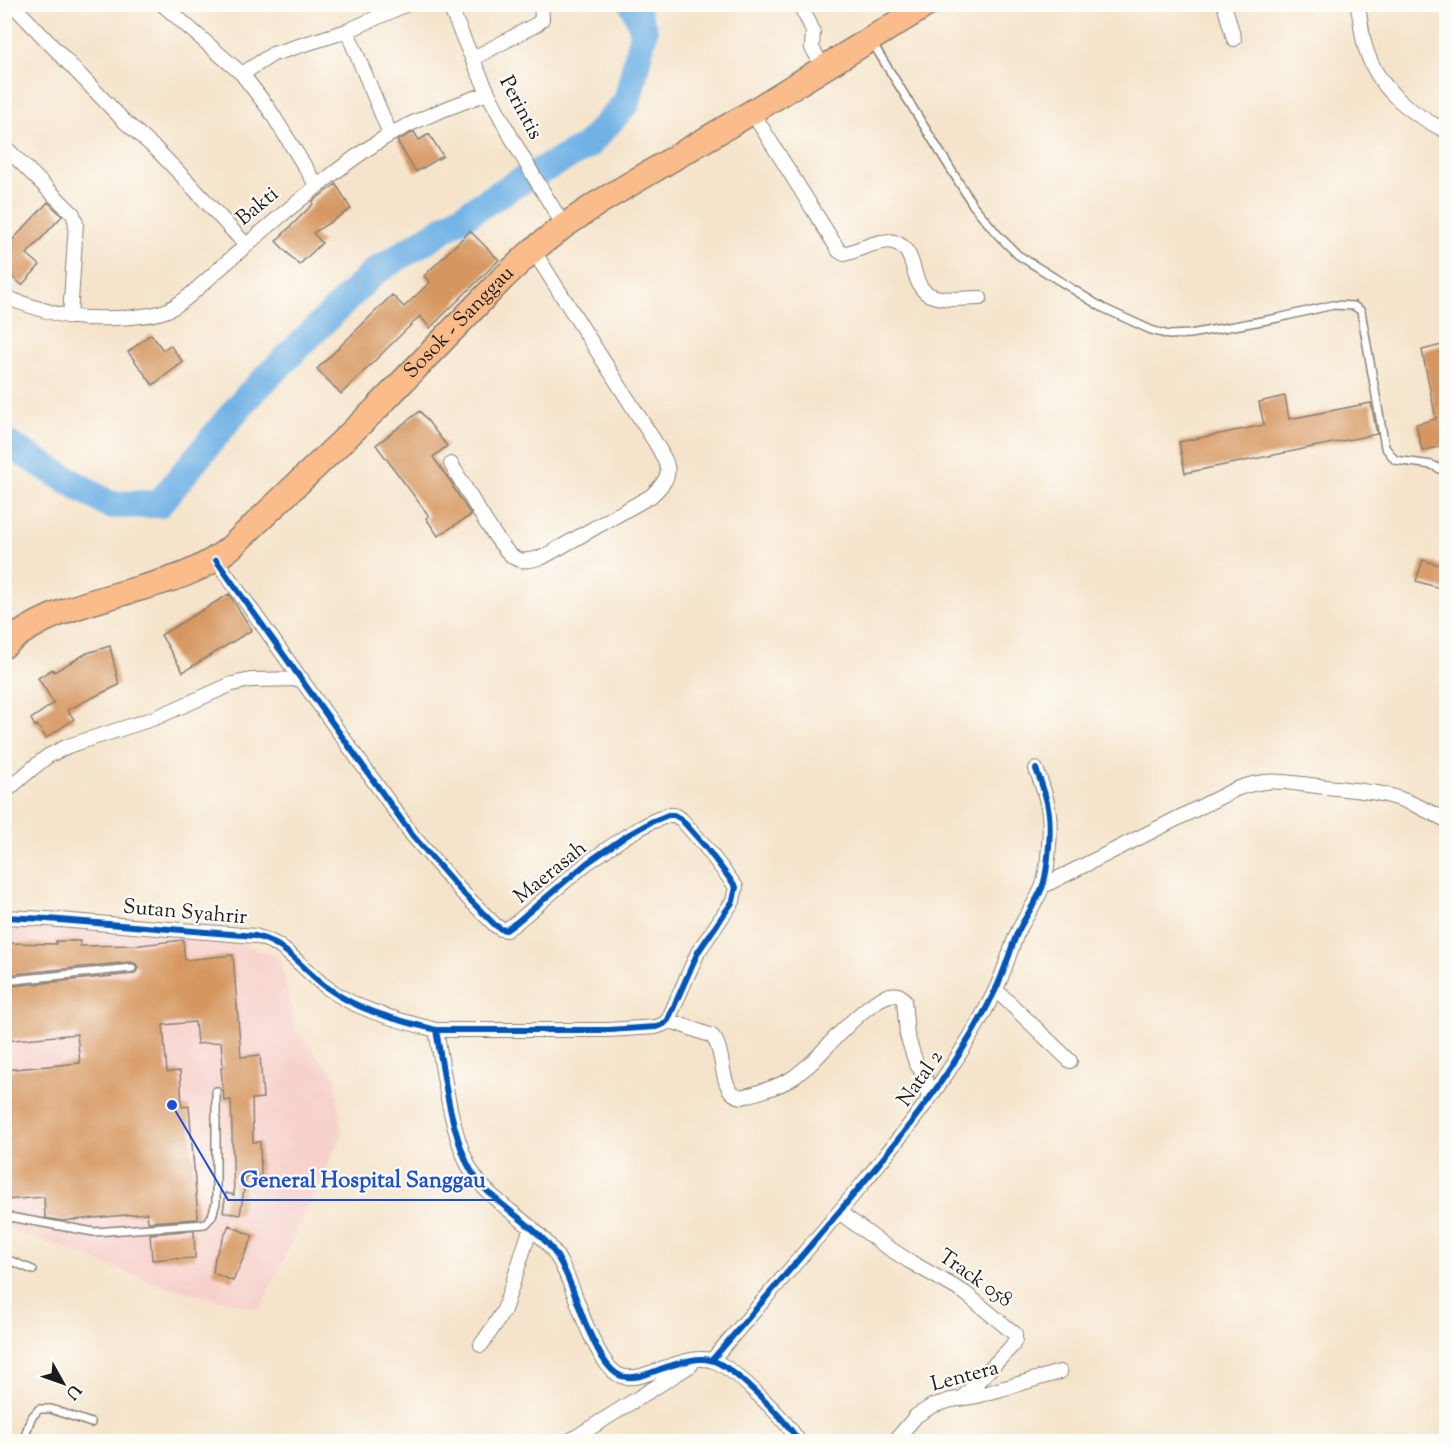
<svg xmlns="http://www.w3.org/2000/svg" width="1451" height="1446" font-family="'Sorts Mill Goudy',serif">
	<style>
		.built { fill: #f7d0cb }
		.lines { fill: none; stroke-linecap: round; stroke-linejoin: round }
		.river { stroke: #71b2e5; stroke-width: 28 }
		.building { fill: #d6965f }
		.lane-casing { stroke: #888074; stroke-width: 10 }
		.street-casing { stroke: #888074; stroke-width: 16 }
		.highway-casing { stroke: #888074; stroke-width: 27 }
		.lane { stroke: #fff; stroke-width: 7 }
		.street { stroke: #fff; stroke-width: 14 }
		.highway { stroke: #fabc8b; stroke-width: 24 }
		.cycleway-casing { stroke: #fdfcf7; stroke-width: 10 }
		.cycleway { stroke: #0057b8; stroke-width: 6 }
		.labels { text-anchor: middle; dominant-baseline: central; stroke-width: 4.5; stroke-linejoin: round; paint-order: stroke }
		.street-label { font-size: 21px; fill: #1c1c1c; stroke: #fdfcf7 }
		.leader { fill: none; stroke: #1d4ed8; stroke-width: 2 }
		.callout-dot { fill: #1d4ed8; stroke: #fdfcf7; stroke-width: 2 }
		.callout-label { font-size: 22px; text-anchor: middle; font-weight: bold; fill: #1d4ed8; stroke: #fdfcf7; stroke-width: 4.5; stroke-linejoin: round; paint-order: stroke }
	</style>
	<rect width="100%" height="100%" fill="#fdfcf7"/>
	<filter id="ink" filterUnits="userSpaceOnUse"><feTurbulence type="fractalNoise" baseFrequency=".0167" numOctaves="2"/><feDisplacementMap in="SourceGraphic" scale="12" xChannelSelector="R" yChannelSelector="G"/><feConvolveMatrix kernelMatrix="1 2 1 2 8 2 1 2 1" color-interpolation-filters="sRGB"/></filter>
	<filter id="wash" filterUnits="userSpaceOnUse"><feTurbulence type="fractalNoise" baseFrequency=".008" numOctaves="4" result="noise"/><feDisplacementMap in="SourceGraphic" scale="24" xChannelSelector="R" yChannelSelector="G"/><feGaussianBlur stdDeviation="1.35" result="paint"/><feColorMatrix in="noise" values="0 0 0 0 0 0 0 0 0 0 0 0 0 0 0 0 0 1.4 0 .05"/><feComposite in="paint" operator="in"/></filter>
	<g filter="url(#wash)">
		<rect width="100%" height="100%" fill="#f5e4cb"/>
		<path class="built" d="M4 923 232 940 280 957 295 1030 335 1076 342 1134 260 1309 163 1286 14 1230 5 1228Z"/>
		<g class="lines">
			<path class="river" d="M4 442 110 505 159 504 246 398 373 273 512 186 587 146 627 102 644 31 633 4"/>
		</g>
		<g id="blocks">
			<path class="building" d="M414 132 419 140 429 134 443 156 416 172 397 141Z
				M336 184 351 209 313 233 322 243 299 265 276 241 313 204 312 202Z
				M48 202 62 216 27 254 40 265 22 285 4 270V249Z
				M470 231 499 260 430 328 420 316 341 394 317 369 392 295 404 307 430 282 424 276Z
				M151 334 163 350 170 345 183 362 153 385 128 352Z
				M1446 344V445L1422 451 1416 424 1436 419 1422 350Z
				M1285 396 1289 419 1371 403 1377 434 1185 473 1179 442 1264 425 1259 402Z
				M420 411 447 446 433 457 453 485V487L471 515 438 536 426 518 429 516 376 445Z
				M1423 560 1446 567V590L1416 581Z
				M229 594 252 630 183 672 161 635Z
				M110 646 119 685 106 691 67 710 74 719 46 738 37 725 35 726 31 719 54 703 38 678 53 669 54 672 87 653Z
				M183 940 185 960 233 955 241 1057 260 1055 263 1098 252 1099 253 1142H260L261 1176 246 1177 240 1215 223 1212 226 1193 234 1195 231 1100 224 1101 221 1068 223 1067 221 1042 197 1044 195 1022 163 1025 167 1072 180 1071 182 1107 189 1106 198 1219 148 1222 147 1213 62 1221 45 1218 44 1197 4 1200V1070L80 1063 77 1034 4 1041V987L133 974 136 972 138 968 136 964 131 962 4 975V943L56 944V941H80V946L140 945Z
				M229 1225 253 1236 233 1281 213 1273 215 1257Z
				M194 1230 195 1258 176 1259V1258L152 1260 150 1234Z"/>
		</g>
	</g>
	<g filter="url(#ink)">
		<use href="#blocks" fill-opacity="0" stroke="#888074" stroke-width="1.5"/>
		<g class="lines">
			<defs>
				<path id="lane" d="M873 44 973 205 998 235 1018 255 1103 308 1151 330 1169 335 1190 334 1278 318 1333 305 1354 306 1361 311 1385 447 1395 460 1432 465 1446 472
					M4 981 132 968
					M4 1216 94 1232 205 1224 212 1216 216 1203V1091
					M4 1258 33 1270
					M23 1442 31 1418 39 1409H51L91 1423"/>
				<path id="street" d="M12 4 123 120 158 151 186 180 246 245
					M162 4 242 74 269 109 317 186
					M449 4C465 43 481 81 501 118 520 155 542 190 564 226
					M799 4 810 24 813 32 812 48 824 68
					M1224 4 1234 39
					M1357 4C1361 18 1361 32 1365 46 1377 88 1408 112 1446 131
					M347 31 390 134
					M472 59 537 24 542 19 541 4
					M242 74 273 54 347 31 407 4
					M752 112 839 251 844 254C857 251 881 238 894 242 920 250 908 289 933 296 947 301 965 298 980 298
					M4 146 73 214 76 223 70 317
					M4 297C25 304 46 312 67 316 91 320 142 319 165 311 174 308 181 302 189 296 228 261 268 225 310 192 336 171 363 150 391 134 422 117 455 105 488 93
					M451 464C463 483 499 550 515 558 524 563 534 559 543 557L651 496C675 474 670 468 655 442L533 250
					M216 560 413 836 461 891 495 925 501 929 506 930 517 922 587 863 626 836 651 822 668 815H674L681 819 704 845 736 887 733 901 698 952 668 1020 664 1024 656 1027 608 1030H436
					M4 793 34 767 48 756 68 746 155 718 232 684 251 680 302 679
					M1043 886 1236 789C1270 777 1283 782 1317 786 1337 788 1358 790 1377 793 1402 797 1424 809 1446 820
					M4 917 47 919 255 936C266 939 276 943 284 950 300 962 313 978 329 989 361 1012 399 1020 436 1030 444 1074 449 1122 467 1163 484 1199 522 1215 547 1243 565 1262 576 1300 586 1325 593 1340 605 1370 621 1376 637 1381 655 1370 670 1366 683 1362 696 1357 710 1360 732 1364 787 1421 799 1442
					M996 990 1070 1061
					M668 1020 712 1036C727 1051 717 1094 742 1097 759 1092 779 1087 794 1077 799 1073 804 1069 809 1065 822 1054 887 973 904 1000L907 1035 916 1063 925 1077 928 1087V1100
					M839 1212 884 1245 909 1261 965 1293 1015 1334V1340L1012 1346 961 1399
					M481 1345 494 1326 504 1310 531 1227
					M712 1360C761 1303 811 1246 859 1188 910 1126 960 1063 995 991 1004 973 1009 954 1016 936 1023 919 1035 905 1042 888 1046 878 1047 867 1048 857 1052 819 1050 804 1036 769
					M568 1442 691 1365
					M894 1442 916 1416 932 1406 951 1400 977 1396 1060 1372"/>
				<g id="highway">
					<path id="s1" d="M4 646C39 615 90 602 134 590 170 580 201 572 230 548L376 409 502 279 533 250 564 226 598 203 752 112 928 4"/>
				</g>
			</defs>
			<use href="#lane" class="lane-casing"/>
			<use href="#street" class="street-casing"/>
			<use href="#highway" class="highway-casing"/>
			<use href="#lane" class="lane"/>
			<use href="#street" class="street"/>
			<use href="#highway" class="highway"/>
			<defs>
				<path id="cycleway" d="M216 560 413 836 461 891 495 925 501 929 506 930 517 922 587 863 626 836 651 822 668 815H674L681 819 704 845 736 887 733 901 698 952 668 1020 664 1024 656 1027 608 1030H436
					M4 917 47 919 255 936C266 939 276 943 284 950 300 962 313 978 329 989 361 1012 399 1020 436 1030 444 1074 449 1122 467 1163 484 1199 522 1215 547 1243 565 1262 576 1300 586 1325 593 1340 605 1370 621 1376 637 1381 655 1370 670 1366 683 1362 696 1357 710 1360 732 1364 787 1421 799 1442
					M712 1360C761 1303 811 1246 859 1188 910 1126 960 1063 995 991 1004 973 1009 954 1016 936 1023 919 1035 905 1042 888 1046 878 1047 867 1048 857 1052 819 1050 804 1036 769"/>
			</defs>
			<use href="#cycleway" class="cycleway-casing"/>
			<use href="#cycleway" class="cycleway"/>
		</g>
	</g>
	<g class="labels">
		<g class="street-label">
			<text transform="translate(520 108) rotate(62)">Perintis</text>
			<text transform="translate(258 207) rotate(-40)">Bakti</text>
			<text stroke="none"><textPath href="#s1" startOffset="570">Sosok - Sanggau</textPath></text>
			<text transform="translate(551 873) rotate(-39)">Maerasah</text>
			<text transform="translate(185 913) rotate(5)">Sutan Syahrir</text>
			<text transform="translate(921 1079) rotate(-55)">Natal 2</text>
			<text transform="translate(975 1279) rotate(35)">Track 058</text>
			<text transform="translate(965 1377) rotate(-15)">Lentera</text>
		</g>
	</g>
	<path class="leader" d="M172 1105L228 1200H497"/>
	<circle class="callout-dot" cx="172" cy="1105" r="6"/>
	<g class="callout-label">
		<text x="363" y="1187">General Hospital Sanggau</text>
	</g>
	<rect width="1451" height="1446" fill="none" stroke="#fdfcf7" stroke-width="24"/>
	<g transform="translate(63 1383) rotate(130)" stroke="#fdfcf7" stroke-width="4.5" paint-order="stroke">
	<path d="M0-4.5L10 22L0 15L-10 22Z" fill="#1c1c1c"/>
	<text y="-9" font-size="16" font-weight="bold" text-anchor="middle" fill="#1c1c1c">U</text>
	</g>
</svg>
